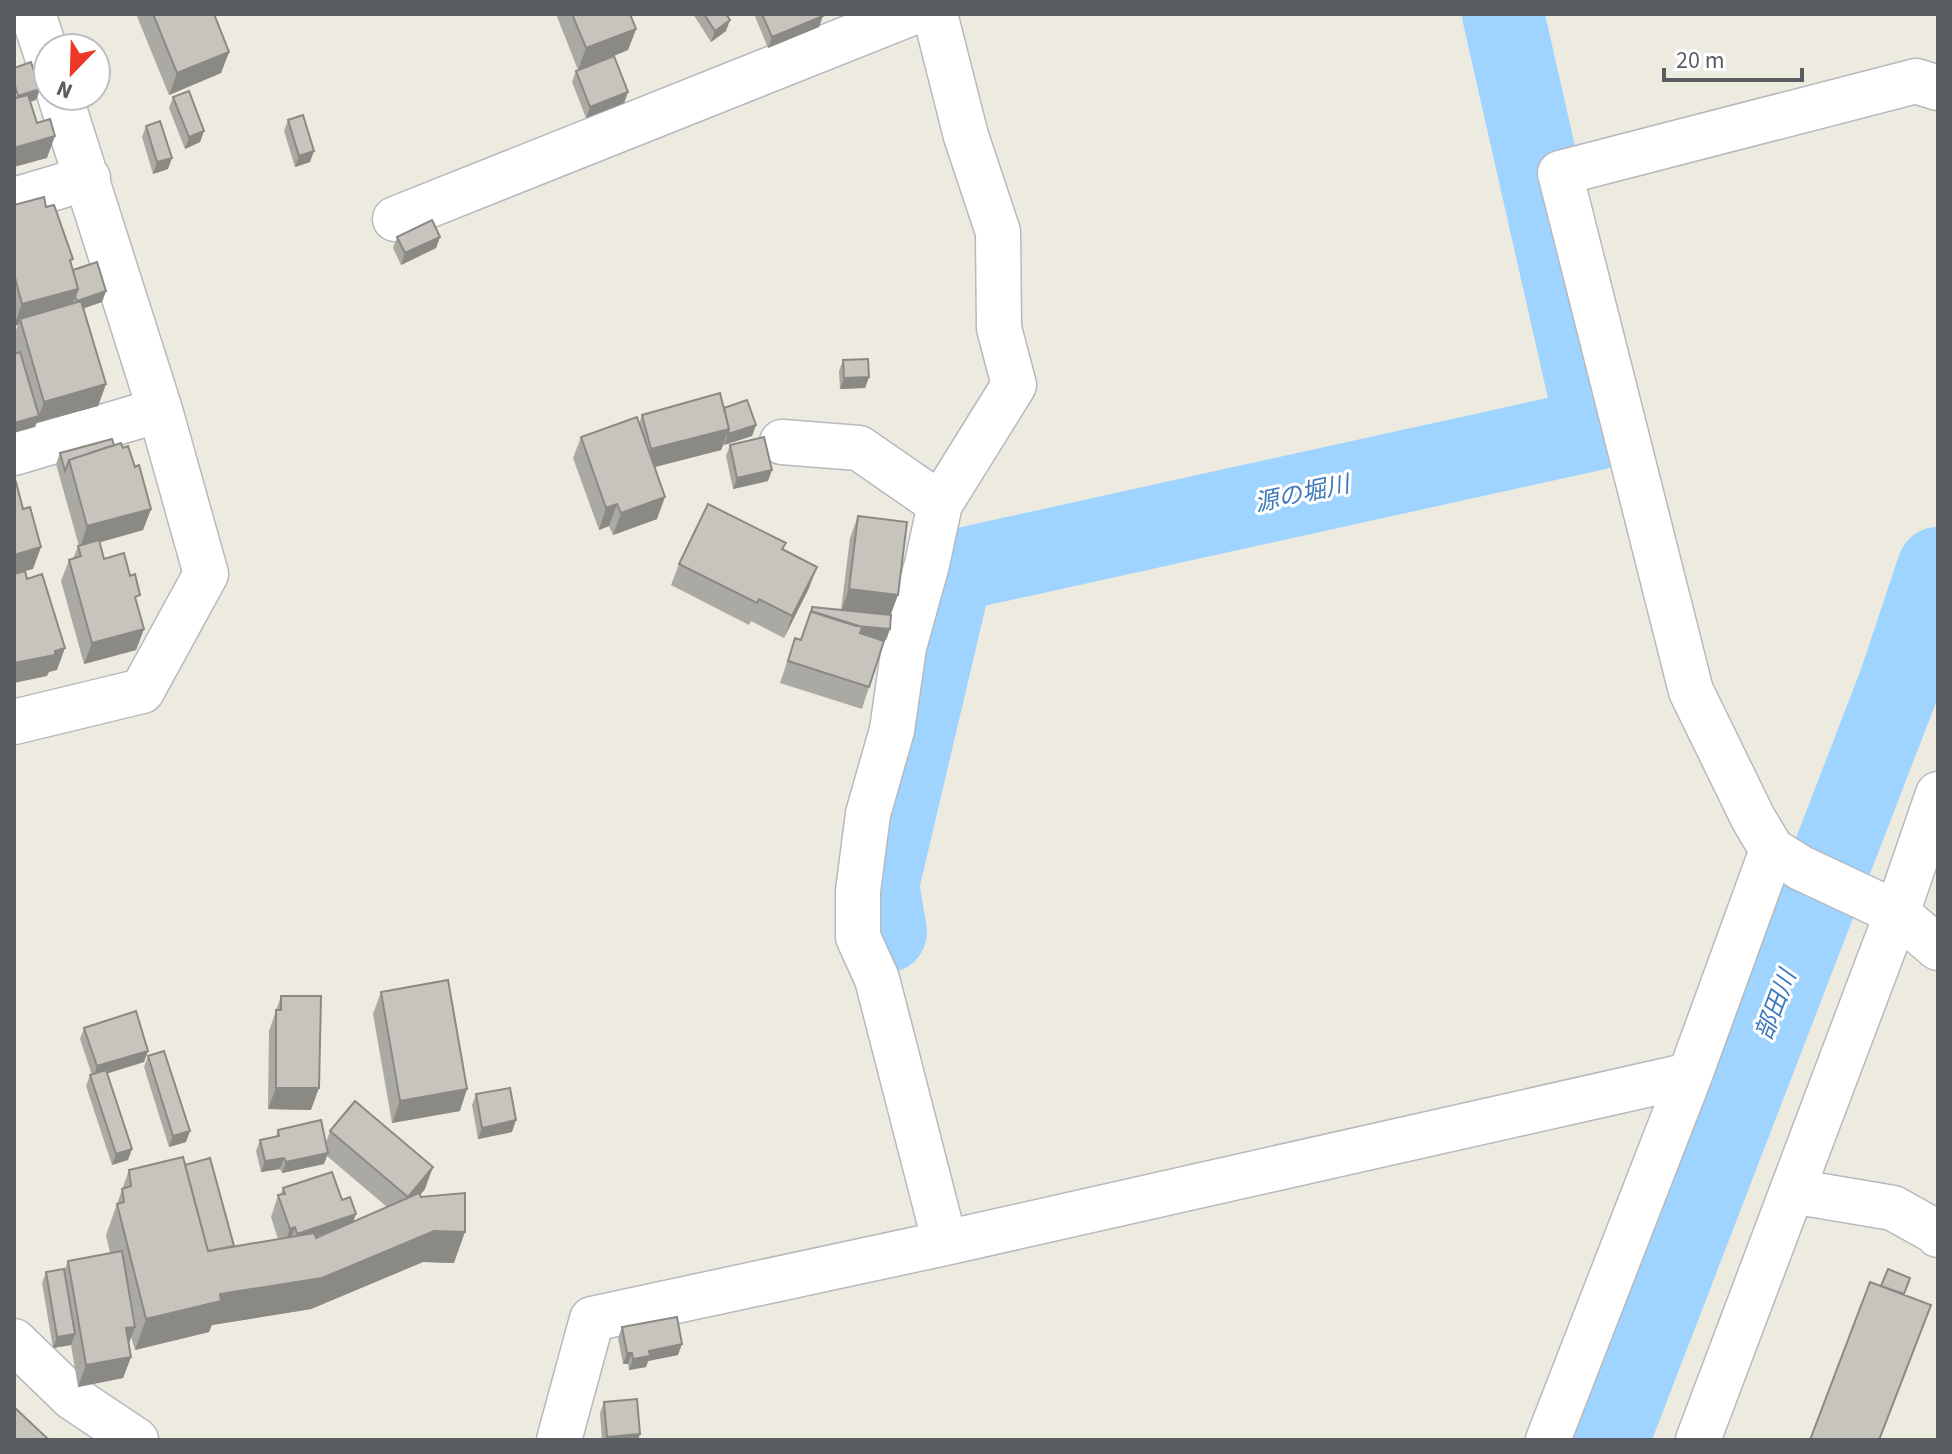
<svg xmlns="http://www.w3.org/2000/svg" width="1952" height="1454" font-family="'Source Sans 3','Noto Sans JP',sans-serif">
	<style>
		.lines { fill: none; stroke-linecap: round; stroke-linejoin: round }
		.river { stroke: #9ed4ff; stroke-width: 82 }
		.minor-casing { stroke: #b6b9be; stroke-width: 47 }
		.tertiary-casing { stroke: #b6b9be; stroke-width: 47 }
		.secondary-casing { stroke: #b6bac0; stroke-width: 47 }
		.minor { stroke: #fff; stroke-width: 44 }
		.tertiary { stroke: #fff; stroke-width: 44 }
		.secondary { stroke: #fff; stroke-width: 44 }
		.wall { fill: #aba9a3 }
		.shaded-wall { fill: #8b8984 }
		.building { fill: #c7c4bd; stroke: #8b8984; stroke-width: 2 }
		.labels { text-anchor: middle; dominant-baseline: central; stroke-width: 6; stroke-linejoin: round; paint-order: stroke }
		.water-label { font-size: 24px; font-style: italic; fill: #3d79bb; stroke: #fff }
	</style>
	<rect width="100%" height="100%" fill="#edeae0"/>
	<g class="lines">
		<path class="river" d="M886 932 878 885 952 571 1597 429 1503 14
			M1608 1440 1900 682 1938 568"/>
		<defs>
			<path id="minor" d="M33 14 48 59
				M935 14 966 136 998 232 999 328 1014 385 940 504 927 564 904 647 892 730 868 814 858 891V937L877 979 945 1243
				M14 200 88 178
				M395 219 909 14
				M782 442 859 448 940 504
				M14 453 160 410
				M14 722 142 691 206 574 160 410 60 96
				M1897 913 1801 868 1772 850 1753 818 1691 691 1560 173 1916 81 1938 88
				M14 1341 73 1398 136 1440
				M559 1440 592 1319 945 1243 1690 1075
				M1548 1440 1690 1075 1772 850"/>
			<path id="tertiary" d="M1698 1440 1897 913"/>
			<path id="secondary" d="M1938 794 1897 913 1938 948
				M1792 1191 1893 1208 1936 1232 1938 1235"/>
		</defs>
		<use href="#minor" class="minor-casing"/>
		<use href="#tertiary" class="tertiary-casing"/>
		<use href="#secondary" class="secondary-casing"/>
		<use href="#minor" class="minor"/>
		<use href="#tertiary" class="tertiary"/>
		<use href="#secondary" class="secondary"/>
	</g>
	<path class="wall" d="M136 14H214L229 52 221 73 169 95Z
		M556 14H630L636 29 628 50 614 56 628 92 624 103 586 118 572 82 576 71 578 70Z
		M693 14H726V31L711 42Z
		M754 14H822L819 27 768 48Z
		M173 97 204 131 200 142 185 149 169 108Z
		M288 120 310 162 295 167 284 131Z
		M146 126 168 169 153 174 142 137Z
		M14 205 46 207 73 270 106 291 102 302 84 308 106 384 98 406 36 423 35 427 14 348V335L18 325 14 326Z
		M397 237H440L436 248 401 265 393 248Z
		M843 360 869 377 865 388 840 389 839 371Z
		M724 408 756 425 752 436 724 445V444L721 450 655 467 657 519 613 535 609 526 599 530 573 458 581 437 639 424 642 415Z
		M114 445 123 448 135 467 151 509 143 530 100 542 104 559 137 604 144 629 136 650 84 664 61 581 69 560 73 559 78 546H79L56 464 60 453Z
		M730 445 768 481 733 489 726 456Z
		M858 516 891 615 890 629 886 640 879 639 869 687 862 709 780 683 795 638 800 640 812 607 841 610 850 538Z
		M786 543 783 550 809 588 784 638 751 621 749 625 671 585 679 564Z
		M381 992 460 1111 392 1123 373 1014Z
		M281 996 311 1110 268 1109 269 1031Z
		M84 1028 148 1051 144 1062 107 1073 128 1160 112 1165 86 1086 90 1075H92L80 1039Z
		M148 1056 186 1142 169 1147 144 1067Z
		M476 1094 512 1132 478 1139 472 1105Z
		M278 1130 326 1142 330 1131 425 1189 420 1195 454 1263 423 1262 311 1309 212 1325 209 1332 135 1350 131 1337 129 1344 131 1357 123 1378 78 1387 71 1345 53 1348 42 1283 46 1272 64 1271 68 1261 110 1253 106 1235 129 1170 185 1165 234 1246 278 1239 271 1217 278 1195H280L283 1188 342 1200 353 1222 387 1207 327 1156 324 1164 282 1173 280 1169 261 1172 256 1151 260 1140 276 1136Z
		M622 1327 678 1355 648 1361 646 1367 629 1370 628 1364H623L618 1338Z
		M604 1402 638 1440H602L600 1413Z"/>
	<path class="shaded-wall" d="M823 16 819 27 768 48 772 37Z
		M730 20 726 31 711 42 715 31Z
		M636 29 628 50 578 70 586 48Z
		M229 52 221 73 169 95 177 73Z
		M40 89 36 100 14 107 18 96Z
		M628 92 624 103 586 118 590 107Z
		M204 131 200 142 185 149 189 137Z
		M55 136 47 158 14 167V148Z
		M314 151 310 162 295 167 299 156Z
		M172 158 168 169 153 174 157 162Z
		M440 237 436 248 401 265 405 253Z
		M78 289 70 310 20 319 18 325 14 326 22 304Z
		M106 291 102 302 73 312 77 301Z
		M869 377 865 388 840 389 844 378Z
		M106 384 98 406 36 423 44 402Z
		M39 416 35 427 14 433V423Z
		M756 425 752 436 724 445 728 434Z
		M729 429 721 450 643 470 651 449Z
		M772 470 768 481 733 489 737 478Z
		M665 497 657 519 613 535 621 513Z
		M617 504 609 526 599 530 606 508Z
		M151 509 143 530 80 548 87 526Z
		M41 547 33 569 14 574V555Z
		M817 567 809 588 784 638 792 616Z
		M849 589 898 595 890 617 841 611Z
		M810 621 890 629 886 640 858 637Z
		M144 629 136 650 84 664 92 643Z
		M65 648 57 670 49 672 47 676 14 683V663Z
		M148 1051 144 1062 93 1078 97 1066Z
		M276 1088H319L311 1110 268 1109Z
		M467 1089 460 1111 392 1123 400 1101Z
		M516 1120 512 1132 478 1139 482 1128Z
		M190 1131 186 1142 169 1147 173 1136Z
		M132 1149 128 1160 112 1165 116 1154Z
		M328 1153 324 1164 282 1173 286 1162Z
		M284 1158 280 1169 261 1172 265 1161Z
		M433 1167 425 1189 400 1219 408 1197Z
		M356 1214 348 1236 289 1256 297 1234Z
		M295 1227 287 1249 282 1251 290 1229Z
		M434 1231 465 1232 454 1263 423 1262 311 1309 212 1325 209 1332 135 1350 146 1319 220 1294Z
		M135 1327 127 1348 126 1328Z
		M75 1334 71 1345 53 1348 57 1337Z
		M682 1344 678 1355 648 1361 646 1367 629 1370 633 1359 649 1351Z
		M627 1353H632L628 1364H623Z
		M131 1357 123 1378 78 1387 86 1365Z
		M640 1434 638 1440H606L607 1437Z"/>
	<path class="building" d="M153 14H214L229 52 177 73Z
		M572 14H630L636 29 586 48Z
		M704 14H726L730 20 715 31Z
		M762 14H822L823 16 772 37Z
		M614 56 628 92 590 107 576 71Z
		M31 62 40 89 18 96 14 82V68Z
		M189 91 204 131 189 137 173 97Z
		M14 92 16 98 28 95 37 123 50 119 55 136 14 148Z
		M303 115 314 151 299 156 288 120Z
		M160 121 172 158 157 162 146 126Z
		M44 197 46 207 54 205 73 259 70 260 78 289 22 304 14 274V205Z
		M432 220 440 237 405 253 397 237Z
		M97 262 106 291 77 301 75 296 78 289 73 270Z
		M81 301 106 384 44 402 20 319Z
		M20 352 39 416 14 423V354Z
		M868 359 869 377 844 378 843 360Z
		M720 393 729 429 651 449 642 415Z
		M747 400 756 425 728 434 729 429 724 408Z
		M637 417 665 497 621 513 617 504 606 508 581 437Z
		M764 437 772 470 737 478 730 445Z
		M112 439 114 445 69 460 65 471 60 453Z
		M121 443 123 448 128 446 135 467 139 465 151 509 87 526 69 460Z
		M16 482 23 509 30 507 41 547 14 555V483Z
		M708 504 786 543 782 549 817 567 792 616 759 599 757 603 679 564Z
		M858 516 907 522 898 595 849 589Z
		M99 540 104 559 124 553 130 576 135 574 140 595 135 597 144 629 92 643 69 560 81 556 78 546Z
		M25 571 27 579 42 574 65 648 55 651V655L14 663V574Z
		M812 607 891 615 890 629 856 626 812 612Z
		M811 611 862 627 860 633 884 641 869 687 788 661 795 638 801 640Z
		M448 980 467 1089 400 1101 381 992Z
		M281 996H321L319 1088H276V1010H281Z
		M136 1011 148 1051 97 1066 84 1028Z
		M164 1051 190 1131 173 1136 148 1056Z
		M106 1070 132 1149 116 1154 90 1075Z
		M510 1088 516 1120 482 1128 476 1094Z
		M355 1101 433 1167 408 1197 330 1131Z
		M321 1120 328 1153 286 1162 284 1158 265 1161 260 1140 279 1136 278 1130Z
		M183 1157 208 1251 314 1233 316 1238 419 1193 421 1197 465 1193V1232L434 1231 322 1278 220 1294 221 1301 146 1319 117 1204 124 1202 122 1189 131 1186 129 1170Z
		M210 1158 234 1246 208 1251 185 1165Z
		M332 1172 342 1200 350 1197 356 1214 297 1234 295 1227 290 1229 278 1195 285 1194 283 1188Z
		M122 1251 135 1327 126 1328 131 1357 86 1365 68 1261Z
		M64 1269 75 1334 57 1337 46 1272Z
		M1888 1269 1910 1278 1904 1294 1881 1286Z
		M1870 1282 1931 1305 1879 1440H1810Z
		M677 1317 682 1344 649 1351 650 1356 633 1359 632 1353H627L622 1327Z
		M637 1399 640 1434 607 1437 604 1402Z
		M14 1407 49 1440H14Z"/>
	<g class="labels">
		<g class="water-label">
			<text transform="translate(1302 494) rotate(-12)">源の堀川</text>
			<text transform="translate(1776 1005) rotate(-69)">部田川</text>
		</g>
	</g>
	<rect width="1952" height="1454" fill="none" stroke="#595d62" stroke-width="32"/>
	<g transform="translate(72 72) rotate(203)"><circle r="38" fill="#ffffff" stroke="#bdbec0" stroke-width="2"/>
	<path d="M0-6L14 30L0 20L-14 30Z" fill="#ec3827"/>
	<text y="-12" font-size="22" font-weight="bold" text-anchor="middle" fill="#595d62">N</text>
	</g>
	<path d="M1664 68v12h138v-12" fill="none" stroke="#595d62" stroke-width="4"/>
	<text x="1676" y="68" font-size="24" fill="#595d62" stroke="#ffffff" stroke-width="6" paint-order="stroke">20 m</text>
</svg>
